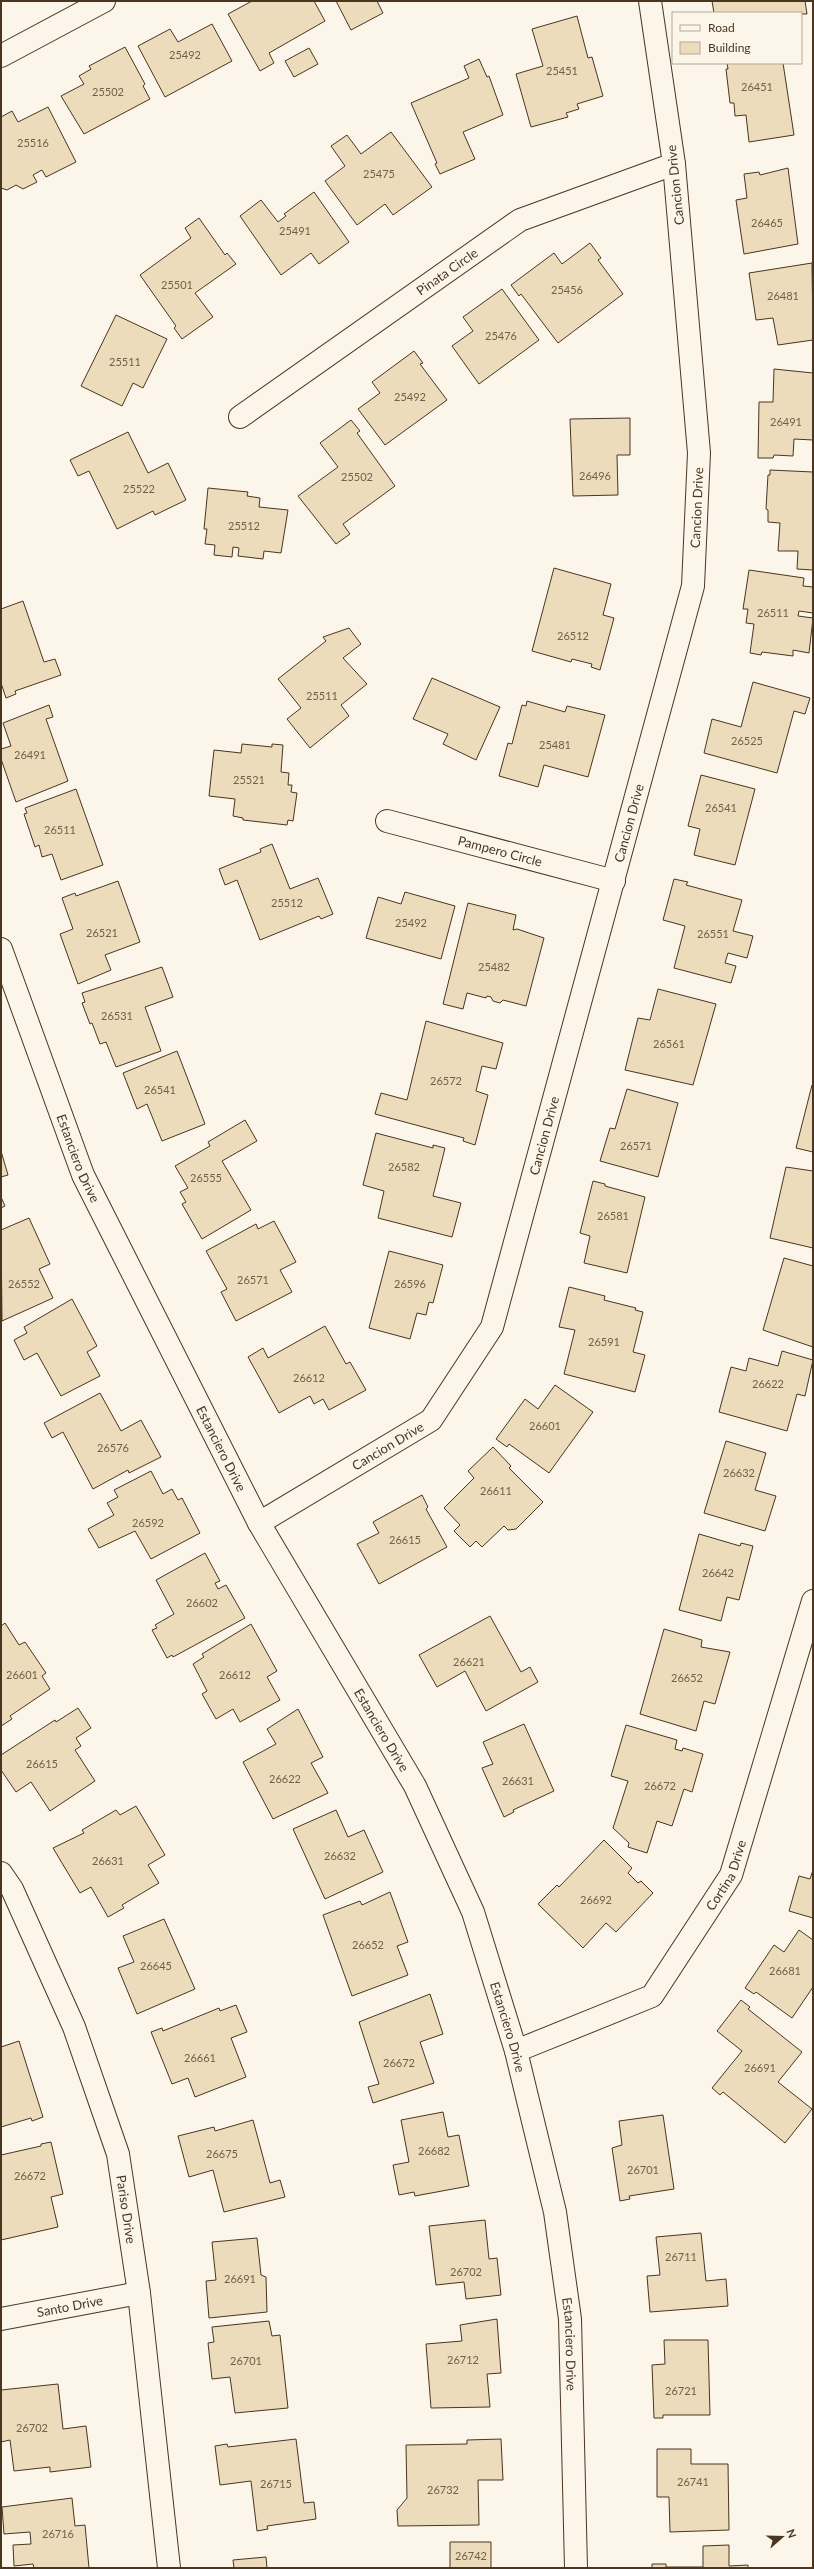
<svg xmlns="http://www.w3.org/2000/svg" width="814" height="2569" font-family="Lato,sans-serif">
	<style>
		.building { fill: #ecdcbc; stroke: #4a3520 }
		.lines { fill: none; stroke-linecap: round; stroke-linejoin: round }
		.street-casing { stroke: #4a3520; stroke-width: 24 }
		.secondary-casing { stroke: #4a3520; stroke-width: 24 }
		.street { stroke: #fbf6e9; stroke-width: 22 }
		.secondary { stroke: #fbf6e9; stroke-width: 22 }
		.labels { text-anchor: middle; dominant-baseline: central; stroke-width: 3; stroke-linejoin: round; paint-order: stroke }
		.number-label { font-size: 11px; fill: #725f47 }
		.street-label { font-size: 13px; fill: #4a3520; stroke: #fbf6e9 }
	</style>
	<rect width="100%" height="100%" fill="#fbf6e9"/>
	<path class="building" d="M252 1H314L325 21 269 53 274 63 260 71 228 14Z
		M336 1H377L383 13 351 30Z
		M712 1H805L807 14 714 13Z
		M577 16 588 58 592 57 603 96 577 104 579 109 566 113 568 117 531 127 516 74 543 66 532 29Z
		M212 24 232 61 165 97 138 46 170 29 178 42Z
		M125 47 145 84 143 86 150 99 84 134 61 96 84 84 79 76 91 69 89 66Z
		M309 48 318 64 294 77 285 61Z
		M479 59 487 77 489 76 503 115 463 132 475 159 440 174 435 164 437 163 411 103 469 78 464 66Z
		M727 63H783L794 135 749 142 746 115 735 116 734 103H730L726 69H728Z
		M48 107 76 162 46 177 42 170 33 175 37 182 23 189 16 185 7 190 1 188V117L12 111 18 122Z
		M391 132 432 187 393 215 385 204 357 225 325 181 345 166 331 146 347 135 361 154Z
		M788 168 798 244 744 254 736 200 747 198 744 174 759 172 760 175Z
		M314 192 349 242 319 264 311 253 281 275 240 216 261 200 278 222 286 216 284 214Z
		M199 218 225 255 227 253 236 264 195 293 213 317 182 339 174 328 176 326 140 275 191 238 185 228Z
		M590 243 601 258 598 260 623 294 558 343 521 294 519 296 511 285 554 253 562 264Z
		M812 263 813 340 778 345 773 318 756 320 749 273Z
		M502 289 539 340 479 384 452 346 473 331 463 317Z
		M116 315 167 339 143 388 133 383 122 406 81 386Z
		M414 351 423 363 420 364 447 400 385 445 358 409 380 393 372 382Z
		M774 369 813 373V440L794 439 793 456 774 455 773 458H758L759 402H773Z
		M630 418V455H617L618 495 573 496 570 419Z
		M351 420 360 431 357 433 395 486 343 524 350 534 336 544 298 496 338 467 320 443Z
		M128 432 148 473 168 463 186 500 155 515 153 511 117 529 89 471 78 476 70 460Z
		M770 470 813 472V570L797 569 798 551H778L780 523 768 522V510L766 509 768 475H770Z
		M208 488 248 492 247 496 260 498 259 507 288 510 281 553 264 551 263 559 238 556 239 548 233 547 232 557 214 555 215 545 205 544 207 529H204Z
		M554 568 611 584 603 615 614 618 600 670 591 667 592 664 572 659 571 662 532 651Z
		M749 570 804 578 803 586 813 587V613L799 611 798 616 813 618 809 653 793 650V656L762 652 761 655 750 653 754 624 746 623 748 609H743Z
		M23 601 44 662 55 659 61 675 15 691 16 694 6 698 1 683V609Z
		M349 628 361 644 343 658 367 684 341 705 349 716 310 748 287 719 301 708 278 679 326 641 323 637Z
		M432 678 500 707 476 760 443 744 448 734 413 719Z
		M753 682 810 698 805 714 794 711 777 773 704 753 712 719 741 727Z
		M527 701 565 712 567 706 605 715 588 777 544 765 538 787 499 776 508 743 512 744 522 705 526 706Z
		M49 705 53 717 46 719 68 781 16 802 1 759V749L11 746 3 723Z
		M242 744 272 747V744L283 745 281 772 289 773 288 785H292L291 792 297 793 293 821 288 820 287 825 243 820V818L233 816 235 799 209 796 214 750 241 753Z
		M701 775 755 789 735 865 694 855 700 829 688 826Z
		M76 789 103 865 61 880 52 854 42 857 39 845 35 847 24 814 27 813 25 808Z
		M272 844 290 889 318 878 333 914 321 919 319 916 260 940 237 880 225 885 219 869 261 852 260 849Z
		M674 879 688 882 686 885 742 900 733 931 753 936 747 958 728 953 725 963 736 966 731 983 674 968 685 926 663 920Z
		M118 881 140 942 105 955 111 970 78 984 60 934 73 929 62 898 75 893 76 896Z
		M405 892 455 906 441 959 366 938 378 897 401 904Z
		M468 903 516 915 513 930 517 929 544 938 526 1006 503 1000 500 1003 493 1001 491 997 487 996 486 998 467 993 463 1009 443 1004Z
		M162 967 173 997 145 1007 161 1051 116 1067 106 1042 100 1044 92 1023 90 1024 82 1003 85 1002 82 993Z
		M658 989 716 1004 693 1085 625 1070 638 1018 650 1020Z
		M426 1021 503 1043 496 1069 482 1066 476 1091 488 1095 475 1145 463 1141 464 1138 375 1114 381 1093 407 1100Z
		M177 1051 205 1124 162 1141 147 1104 137 1109 123 1073Z
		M812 1085H813V1152L796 1148Z
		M627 1089 678 1103 658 1177 600 1161 610 1128 615 1129Z
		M245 1120 257 1141 222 1161 251 1210 202 1239 182 1204 186 1202 180 1192 188 1188 175 1166 210 1146 208 1142Z
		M376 1133 433 1148V1145L445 1148 433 1196 461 1203 452 1237 378 1218 384 1191 363 1185Z
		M1 1151 8 1175 1 1177Z
		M786 1167 813 1171V1248L770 1238Z
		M593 1181 605 1184V1186L645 1197 627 1273 584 1263 590 1236 580 1233Z
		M1 1197 5 1206 1 1208Z
		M29 1218 50 1264 39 1269 53 1298 2 1321 1 1230Z
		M274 1221 296 1262 280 1270 292 1292 236 1321 221 1292 227 1289 206 1251 256 1224 258 1229Z
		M389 1251 443 1265 433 1303 429 1302 426 1315 417 1313 410 1339 369 1328Z
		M784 1258 813 1266V1347L763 1330Z
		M569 1287 605 1296 604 1300 636 1308 635 1310 643 1312 633 1352 645 1355 635 1392 564 1374 575 1330 559 1327Z
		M72 1299 97 1346 87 1352 100 1376 61 1396 37 1353 24 1360 14 1340 27 1333 24 1327Z
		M325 1326 346 1364 350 1362 366 1390 329 1410 323 1399 314 1404 310 1396 279 1413 248 1357 263 1348 268 1358Z
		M782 1351 813 1360 805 1396 797 1394 787 1431 719 1412 731 1367 746 1371 749 1358 778 1366Z
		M555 1385 593 1412 549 1473 509 1444 507 1447 496 1439 525 1399 538 1409Z
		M100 1393 121 1431 141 1420 161 1457 129 1473 128 1470 93 1489 63 1432 52 1438 44 1423Z
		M726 1441 766 1453 755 1490 776 1496 765 1531 704 1513Z
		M493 1447 511 1466 509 1468 543 1502 516 1529 508 1530 504 1526 482 1547 476 1541 470 1547 454 1531 460 1525 444 1508 474 1478 468 1471Z
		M151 1471 163 1494 172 1489 178 1500 182 1498 200 1533 151 1559 135 1531 99 1548 88 1529 114 1515 107 1503 118 1497 114 1490Z
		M422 1495 428 1507 426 1509 447 1547 379 1584 357 1544 379 1533 373 1522Z
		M699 1534 740 1546 741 1543 753 1546 739 1600 727 1597 721 1621 679 1610Z
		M205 1553 220 1581 215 1583 218 1589 226 1585 245 1618 173 1657 172 1655 167 1658 152 1630 157 1628 155 1625 174 1614 156 1580Z
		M490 1616 521 1672 530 1667 538 1682 486 1711 465 1671 437 1687 419 1655Z
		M5 1623 19 1645 25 1642 46 1673 42 1676 50 1689 10 1716 12 1719 1 1726V1626Z
		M251 1624 277 1671 267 1677 280 1700 240 1722 233 1709 216 1719 202 1694 207 1691 193 1664 204 1657 202 1654Z
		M664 1629 702 1640 701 1647 730 1652 715 1704 704 1701 696 1731 640 1714Z
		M78 1708 91 1728 76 1738 81 1746 75 1750 95 1781 50 1811 31 1782 16 1792 1 1770V1755L55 1720 56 1722Z
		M298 1709 323 1757 311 1763 328 1793 273 1819 243 1762 276 1744 267 1729Z
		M524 1724 554 1791 513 1810 514 1812 504 1817 482 1768 493 1764 483 1742Z
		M626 1725 677 1740 675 1749 682 1751 683 1748 703 1754 692 1792 684 1789 672 1826 657 1821 647 1853 628 1847 629 1843 613 1828 628 1781 611 1776Z
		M136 1806 165 1855 148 1865 159 1883 122 1905 124 1908 108 1917 91 1887 80 1893 53 1848 84 1833 82 1830 116 1810 120 1815Z
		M336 1810 348 1837 364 1830 383 1872 325 1899 293 1829Z
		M604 1840 632 1868 628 1873 638 1883 641 1881 653 1893 616 1932 606 1923 583 1948 538 1904 557 1885 559 1887Z
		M813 1870V1918L789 1911 799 1876 810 1879Z
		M390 1892 408 1942 397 1946 408 1975 352 1996 323 1915 360 1901 362 1905Z
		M164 1919 195 1989 137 2014 118 1968 134 1962 123 1936Z
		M799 1930 813 1940V1987L792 2018 756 1992 754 1994 745 1988 774 1945 784 1952Z
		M430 1994 443 2034 420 2042 434 2083 373 2103 368 2087 379 2084 359 2022Z
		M741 2000 750 2007 748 2009 802 2052 778 2082 812 2109 785 2143 723 2092 720 2095 712 2088 742 2051 717 2031Z
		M236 2005 247 2032 231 2038 246 2077 195 2097 188 2078 172 2084 151 2032 162 2028 163 2031 219 2008 220 2011Z
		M19 2041 43 2117 32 2121 31 2118 1 2127V2047Z
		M443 2112 448 2137 459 2135 469 2186 415 2196 414 2192 399 2195 393 2165 409 2162 401 2120Z
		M663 2115 674 2189 629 2196 630 2199 620 2201 612 2148 622 2145 619 2121Z
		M253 2120 270 2183 280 2180 285 2197 224 2212 213 2170 189 2177 178 2136 214 2127 215 2131Z
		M51 2142 63 2194 51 2197 58 2227 1 2240V2155L41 2146V2144Z
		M485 2220 489 2259 497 2258 501 2295 466 2299 464 2282 436 2285 429 2226Z
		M701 2233 706 2281 726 2279 728 2306 650 2312 647 2276 660 2275 656 2237Z
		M257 2238 261 2275 266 2277 267 2312 209 2318 206 2281 216 2280 212 2242Z
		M497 2319 501 2373 487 2374 490 2407 431 2408 426 2344 462 2341 460 2325Z
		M269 2321 272 2336 280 2335 288 2408 235 2413 230 2377 212 2379 208 2343 214 2342 212 2327Z
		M664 2340H708L710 2415H663V2418H654L652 2365 665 2364Z
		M58 2384 63 2429 86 2426 91 2467 50 2472V2467L14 2471 10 2440 1 2442V2390Z
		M296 2439 304 2503 314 2502 316 2519 267 2526 268 2529 257 2531 251 2481 220 2485 215 2446 227 2444 228 2447Z
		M501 2439 503 2480H478L479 2525 398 2526 397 2510 407 2498 406 2445 467 2444V2440Z
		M657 2449H691V2464H728L729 2530 670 2532 669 2497H657Z
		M72 2498 75 2526 85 2525 89 2568H34L33 2564 14 2566 13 2545 31 2544 30 2532 4 2534 2 2507Z
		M450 2542H491V2568H450Z
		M729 2545V2566L748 2565V2568H652V2564H666V2567H703V2546Z
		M266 2557 267 2568H234L233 2560Z"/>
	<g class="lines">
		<defs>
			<g id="street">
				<path d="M1 56 104 1"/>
				<path id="s1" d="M240 417 520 220 674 164"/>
				<path id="s2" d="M387 821 614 881"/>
				<path id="s3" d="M259 1523 431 1420 492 1327 693 586 699 453 674 164 650 1"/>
				<path id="s4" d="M1 1873 12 1889 74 2027 118 2154 139 2293 169 2568"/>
				<path id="s5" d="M516 2051 652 1996 731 1875 813 1601"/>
				<path id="s6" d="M1 2319 139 2293"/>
			</g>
			<g id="secondary">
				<path id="s7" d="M1 949 83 1175 259 1523 415 1786 473 1912 516 2051 555 2212 570 2319 576 2568"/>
			</g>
		</defs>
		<use href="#street" class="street-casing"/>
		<use href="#secondary" class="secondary-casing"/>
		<use href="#street" class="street"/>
		<use href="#secondary" class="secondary"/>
	</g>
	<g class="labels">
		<g class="number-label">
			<text x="185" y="54">25492</text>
			<text x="562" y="70">25451</text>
			<text x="757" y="86">26451</text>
			<text x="108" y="91">25502</text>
			<text x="33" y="142">25516</text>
			<text x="379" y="173">25475</text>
			<text x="767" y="222">26465</text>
			<text x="295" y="230">25491</text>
			<text x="177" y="284">25501</text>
			<text x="567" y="289">25456</text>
			<text x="783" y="295">26481</text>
			<text x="501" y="335">25476</text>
			<text x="125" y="361">25511</text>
			<text x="410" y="396">25492</text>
			<text x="786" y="421">26491</text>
			<text x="595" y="475">26496</text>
			<text x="357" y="476">25502</text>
			<text x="139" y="488">25522</text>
			<text x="244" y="525">25512</text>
			<text x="773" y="612">26511</text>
			<text x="573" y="635">26512</text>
			<text x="322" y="695">25511</text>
			<text x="747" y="740">26525</text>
			<text x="555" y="744">25481</text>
			<text x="30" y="754">26491</text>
			<text x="249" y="779">25521</text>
			<text x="721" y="807">26541</text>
			<text x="60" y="829">26511</text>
			<text x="287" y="902">25512</text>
			<text x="411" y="922">25492</text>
			<text x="102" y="932">26521</text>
			<text x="713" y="933">26551</text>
			<text x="494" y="966">25482</text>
			<text x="117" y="1015">26531</text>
			<text x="669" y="1043">26561</text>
			<text x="446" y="1080">26572</text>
			<text x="160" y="1089">26541</text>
			<text x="636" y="1145">26571</text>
			<text x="404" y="1166">26582</text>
			<text x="206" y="1177">26555</text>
			<text x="613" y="1215">26581</text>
			<text x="253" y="1279">26571</text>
			<text x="24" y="1283">26552</text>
			<text x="410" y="1283">26596</text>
			<text x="604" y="1341">26591</text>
			<text x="309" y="1377">26612</text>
			<text x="768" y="1383">26622</text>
			<text x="545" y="1425">26601</text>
			<text x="113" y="1447">26576</text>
			<text x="739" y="1472">26632</text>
			<text x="496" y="1490">26611</text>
			<text x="148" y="1522">26592</text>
			<text x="405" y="1539">26615</text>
			<text x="718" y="1572">26642</text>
			<text x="202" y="1602">26602</text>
			<text x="469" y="1661">26621</text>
			<text x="22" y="1674">26601</text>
			<text x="235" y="1674">26612</text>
			<text x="687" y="1677">26652</text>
			<text x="42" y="1763">26615</text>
			<text x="285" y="1778">26622</text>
			<text x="518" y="1780">26631</text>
			<text x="660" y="1785">26672</text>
			<text x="340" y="1855">26632</text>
			<text x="108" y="1860">26631</text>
			<text x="596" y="1899">26692</text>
			<text x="368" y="1944">26652</text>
			<text x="156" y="1965">26645</text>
			<text x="785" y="1970">26681</text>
			<text x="200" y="2057">26661</text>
			<text x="399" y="2062">26672</text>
			<text x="760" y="2067">26691</text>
			<text x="434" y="2150">26682</text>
			<text x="222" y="2153">26675</text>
			<text x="643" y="2169">26701</text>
			<text x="30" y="2175">26672</text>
			<text x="681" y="2256">26711</text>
			<text x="466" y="2271">26702</text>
			<text x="240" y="2278">26691</text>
			<text x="463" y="2359">26712</text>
			<text x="246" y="2360">26701</text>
			<text x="681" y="2390">26721</text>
			<text x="32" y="2427">26702</text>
			<text x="693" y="2481">26741</text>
			<text x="276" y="2483">26715</text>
			<text x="443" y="2489">26732</text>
			<text x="58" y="2533">26716</text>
			<text x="471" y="2555">26742</text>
		</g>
		<g class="street-label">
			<text transform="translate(675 185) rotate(-96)">Cancion Drive</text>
			<text stroke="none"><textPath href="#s1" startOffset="253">Pinata Circle</textPath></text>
			<text stroke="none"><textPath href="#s3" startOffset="1158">Cancion Drive</textPath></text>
			<text stroke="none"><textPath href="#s3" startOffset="834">Cancion Drive</textPath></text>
			<text stroke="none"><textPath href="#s2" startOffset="117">Pampero Circle</textPath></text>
			<text stroke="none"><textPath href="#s3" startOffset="510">Cancion Drive</textPath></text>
			<text stroke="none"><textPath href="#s7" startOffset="223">Estanciero Drive</textPath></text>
			<text stroke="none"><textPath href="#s3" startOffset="150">Cancion Drive</textPath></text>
			<text stroke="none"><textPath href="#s7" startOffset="547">Estanciero Drive</textPath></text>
			<text stroke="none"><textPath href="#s7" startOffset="871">Estanciero Drive</textPath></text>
			<text stroke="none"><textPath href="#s5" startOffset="289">Cortina Drive</textPath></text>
			<text stroke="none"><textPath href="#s7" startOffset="1195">Estanciero Drive</textPath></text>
			<text stroke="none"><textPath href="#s4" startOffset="361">Pariso Drive</textPath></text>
			<text stroke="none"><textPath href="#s6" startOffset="70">Santo Drive</textPath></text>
			<text stroke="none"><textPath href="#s7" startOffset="1519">Estanciero Drive</textPath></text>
		</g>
	</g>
	<rect width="814" height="2569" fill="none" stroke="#4a3520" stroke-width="4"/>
	<rect x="672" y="12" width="130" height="52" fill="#fbf6e9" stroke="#b4a999"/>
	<rect x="680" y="25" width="20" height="6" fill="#fbf6e9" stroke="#b4a999"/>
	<text x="708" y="32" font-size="12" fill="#4a3520">Road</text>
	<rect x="680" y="42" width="20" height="12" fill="#ecdcbc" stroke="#b4a999"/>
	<text x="708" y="52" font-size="12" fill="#4a3520">Building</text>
	<g transform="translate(782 2537) rotate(70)" stroke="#fbf6e9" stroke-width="3" paint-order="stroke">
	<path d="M0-3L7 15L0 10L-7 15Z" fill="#4a3520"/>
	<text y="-6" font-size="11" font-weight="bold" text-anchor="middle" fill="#4a3520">N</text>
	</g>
</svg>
